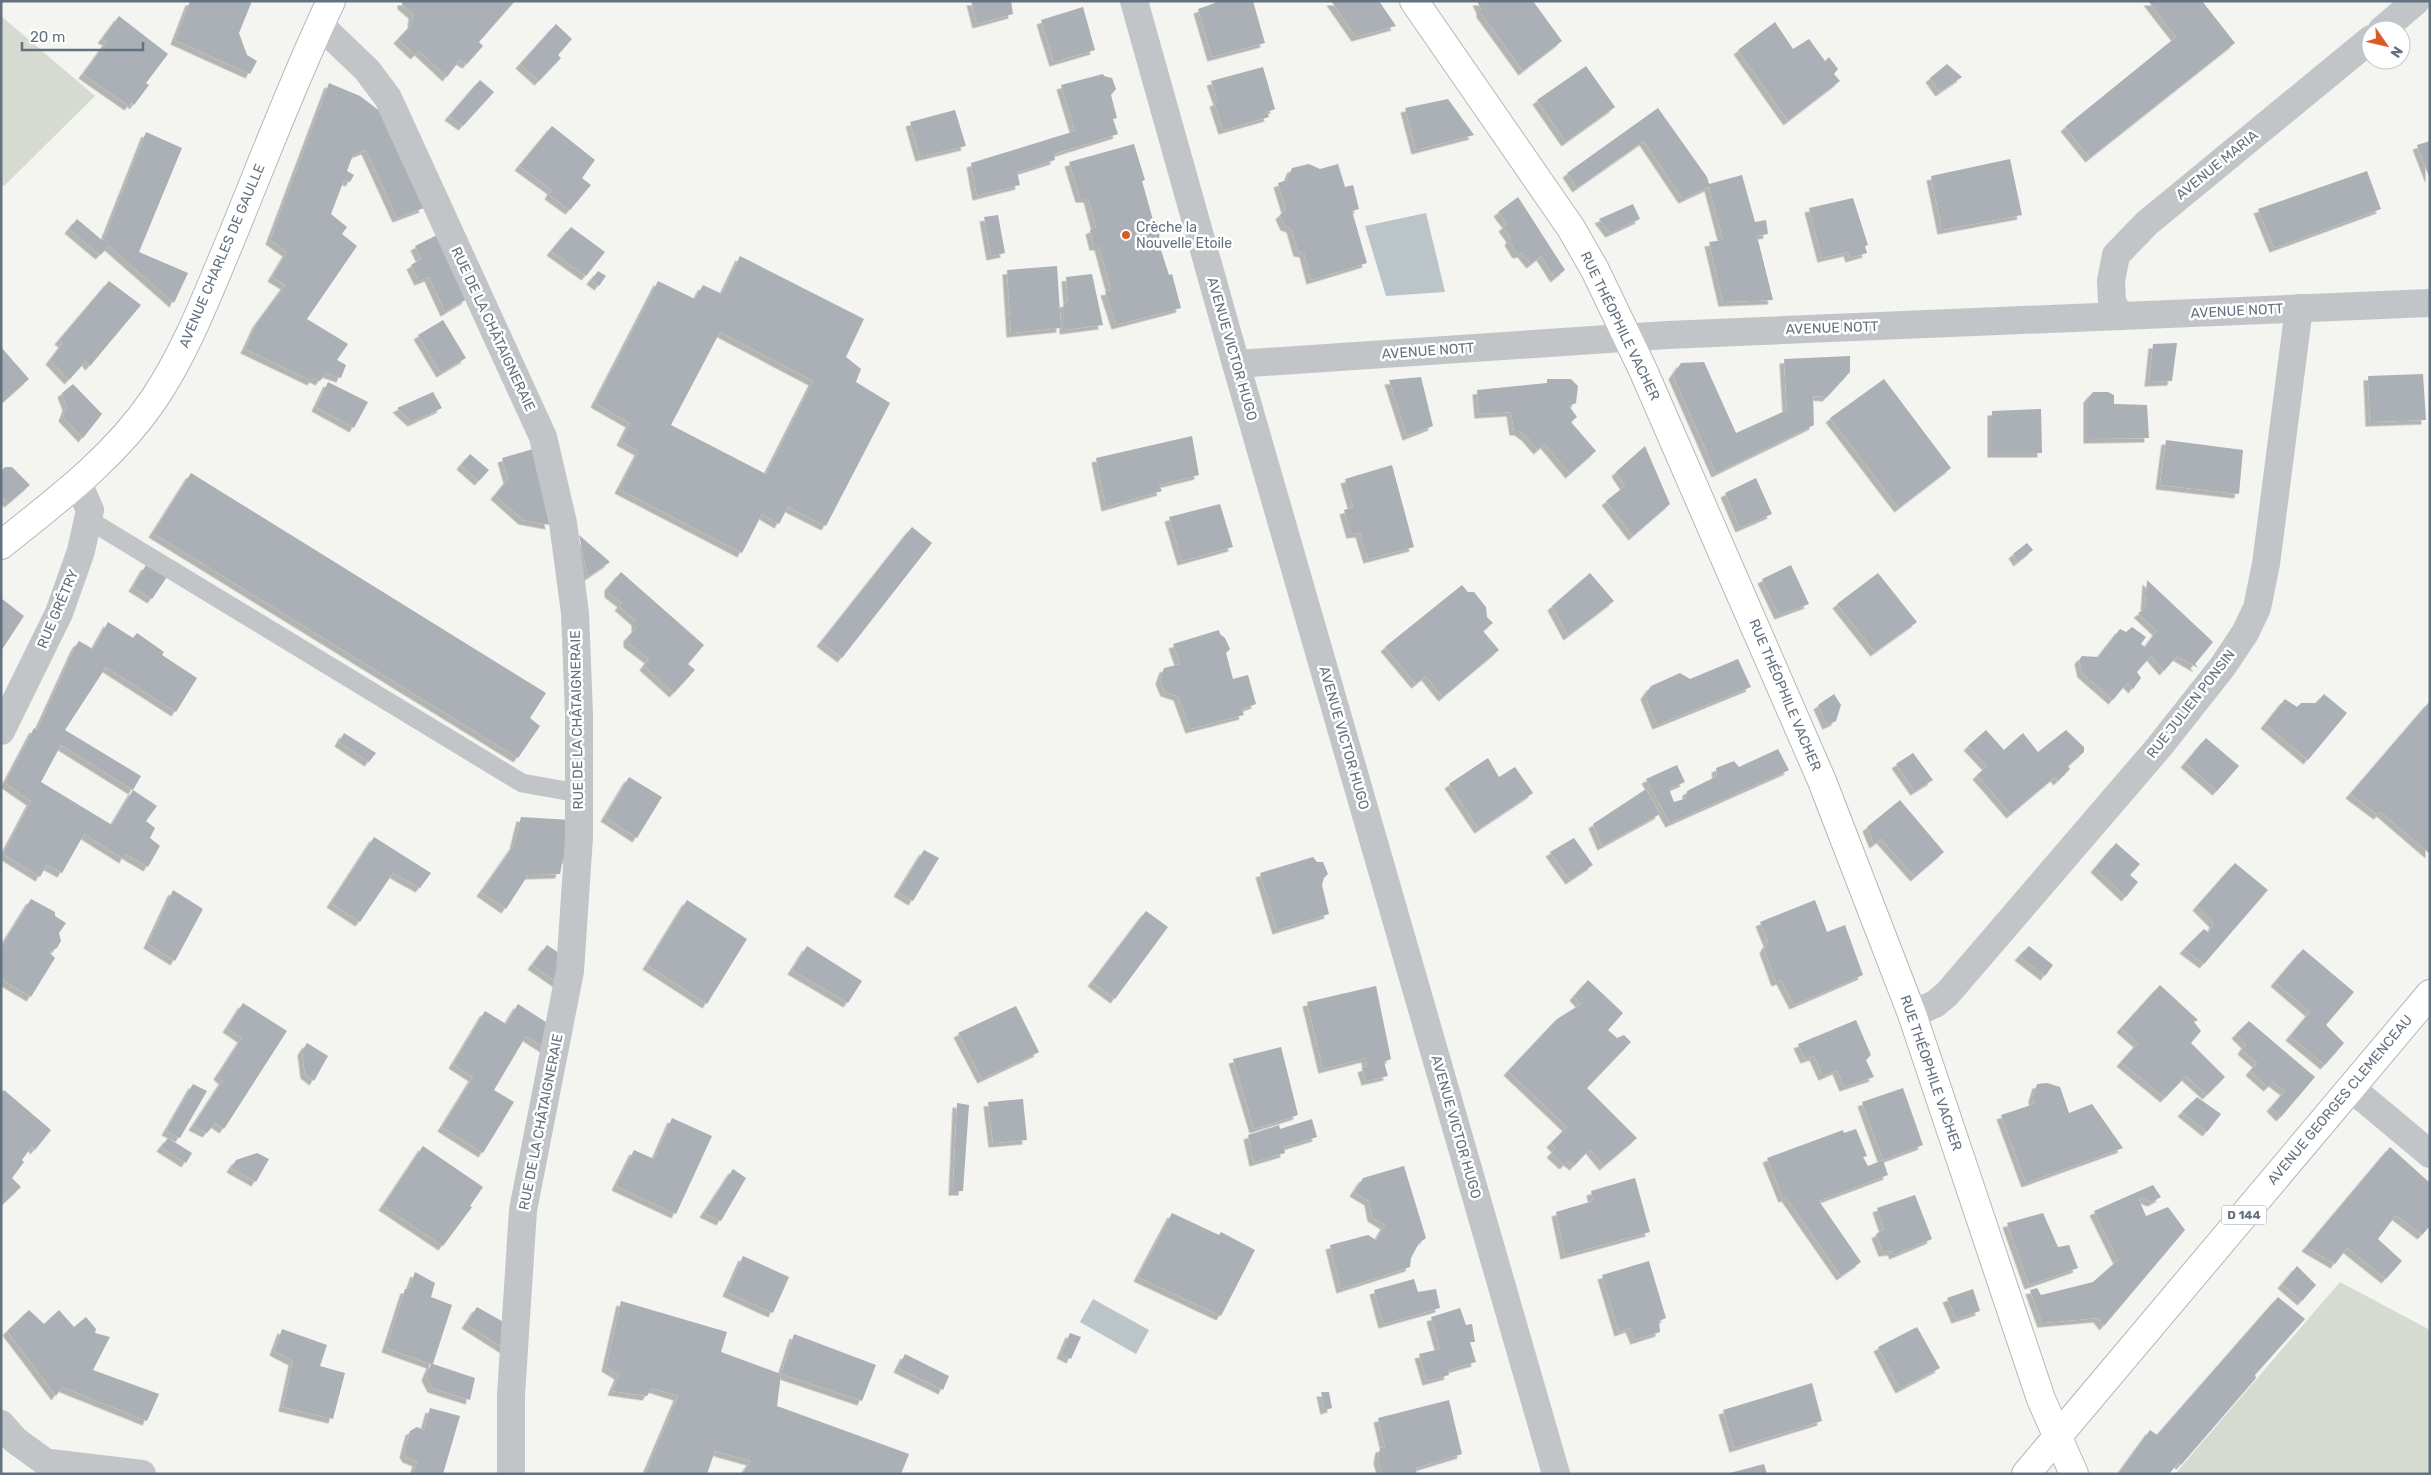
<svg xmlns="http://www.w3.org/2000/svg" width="2431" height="1475" viewBox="0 0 2431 1475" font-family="Rubik,sans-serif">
	<defs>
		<filter id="shadow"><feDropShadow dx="-4.5" dy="4.5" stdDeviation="0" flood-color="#0004"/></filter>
	</defs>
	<rect width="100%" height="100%" fill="#f4f4f0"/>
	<g fill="#d5dbd1">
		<path d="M1 16 95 96 4 186 1 184Z"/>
		<path d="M2340 1282 2430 1330V1474H2175Z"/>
	</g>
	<g fill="#bac4c9">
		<path d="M1426 213 1445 292 1386 296 1365 226Z"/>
		<path d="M1093 1299 1149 1330 1136 1354 1080 1322Z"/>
	</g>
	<g fill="#aab0b6" fill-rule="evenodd" filter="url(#shadow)">
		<path d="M190 1H252L239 33 247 55 257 61 250 74 175 40Z"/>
		<path d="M402 1H515L479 42 483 46 467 64 460 60 447 77 419 51 415 55 398 39 412 24 413 14 402 5Z"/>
		<path d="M971 1H1011L1013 14 977 24Z"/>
		<path d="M1215 1H1253L1265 43 1212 57 1198 9 1215 3Z"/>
		<path d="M1331 1H1379L1396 26 1356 37Z"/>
		<path d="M1477 1H1533L1562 41 1523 71 1481 13V9Z"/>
		<path d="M2148 1H2202L2235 43 2090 158 2065 127 2176 37Z"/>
		<path d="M1083 7 1095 50 1054 62 1041 20Z"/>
		<path d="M119 16 168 54 146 83 149 85 134 105 132 102 129 106 83 74 107 41 102 39Z"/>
		<path d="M1775 22 1793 49 1809 39 1825 61 1829 57 1838 69 1834 74 1840 81 1788 121 1738 50Z"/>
		<path d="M556 24 572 39 558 55 561 58 539 81 520 64Z"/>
		<path d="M1947 64 1962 77 1940 92 1930 78Z"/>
		<path d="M1586 66 1615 107 1566 142 1537 100Z"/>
		<path d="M1263 67 1275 109 1267 112 1269 117 1223 130 1214 102 1218 101 1211 81Z"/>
		<path d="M1103 74 1104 76 1112 78 1116 89 1111 95 1117 118 1113 119 1118 134 1054 154 1055 160 1017 172 1020 185 977 196 971 163 1075 131 1061 85Z"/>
		<path d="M480 80 494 92 463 126 449 116Z"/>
		<path d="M329 83 360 96 381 112 424 208 397 218 366 150 353 155 347 171 354 175 350 182 344 180 331 214 347 227 342 234 357 246 307 319 348 344 337 360 346 365 341 378 326 373 320 381 314 378 312 381 245 349 257 323 285 285 272 277 287 252 270 240Z"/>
		<path d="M1448 99 1474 135 1416 150 1405 108Z"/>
		<path d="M1658 108 1707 177 1709 184 1742 175 1755 222 1766 220 1768 234 1757 236 1773 300 1723 302 1709 242 1723 240 1709 187 1683 199 1644 141 1577 188 1567 173Z"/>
		<path d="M955 110 966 146 920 157 910 122Z"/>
		<path d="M552 126 595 160 582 178 591 185 570 210 549 195 552 190 519 166Z"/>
		<path d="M146 132 182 148 139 252 188 273 174 303 109 246 100 255 69 229 77 219 103 241Z"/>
		<path d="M2430 141V179L2417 145Z"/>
		<path d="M1134 144 1145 180 1142 181 1153 220 1155 227 1159 230 1160 247 1169 275 1172 274 1181 308 1116 325 1105 291 1111 290 1099 246H1094L1090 230 1096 227 1088 198H1080L1069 162Z"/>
		<path d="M2010 159 2022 215 1942 230 1931 176Z"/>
		<path d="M1309 164 1320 169 1338 164 1345 187 1353 185 1359 209 1352 211 1367 263 1311 280 1304 253 1298 252 1291 228 1285 226 1280 215 1286 209 1278 183 1287 180 1292 168Z"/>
		<path d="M2367 171 2381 209 2274 248 2258 209Z"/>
		<path d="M1518 197 1565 270 1555 278 1541 256 1531 264 1522 253 1517 254 1509 241 1511 238 1503 227 1507 224 1498 212Z"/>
		<path d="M1853 198 1868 245 1865 246 1867 253 1850 258 1848 252 1822 258 1809 208Z"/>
		<path d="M1633 204 1640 219 1610 233 1599 219Z"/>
		<path d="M998 215 1005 253 991 256 984 217Z"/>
		<path d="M571 227 605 252 586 276 551 251Z"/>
		<path d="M437 235 467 299 445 312 429 277 419 281 411 265 421 259 415 246Z"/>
		<path d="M740 256 864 319 846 357 861 369 856 382 890 403 826 526 788 507 779 524 762 514 742 553 619 489 639 451 621 441 630 423 595 403 658 281 695 299 703 285 722 294ZM720 332 813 381 766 474 671 425Z"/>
		<path d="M1057 266 1061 328 1011 333 1007 270Z"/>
		<path d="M598 271 606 276 599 286 591 280Z"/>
		<path d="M1092 274 1103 325 1064 330V303L1068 302 1066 277Z"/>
		<path d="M109 281 141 305 90 366 86 361 69 380 50 360 63 343 59 340Z"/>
		<path d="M443 320 466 358 441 373 418 335Z"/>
		<path d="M2177 343 2172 381 2149 382 2153 344Z"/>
		<path d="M1 347 29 379 1 404Z"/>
		<path d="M1850 356V372L1827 397 1813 396 1814 425 1716 473 1673 375 1681 363 1704 362 1736 433 1787 410 1784 359Z"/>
		<path d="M2423 374 2426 420 2370 422 2368 376Z"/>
		<path d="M1421 377 1433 426 1407 436 1389 380Z"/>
		<path d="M1547 379H1571L1578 386 1576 403 1569 406 1577 417 1571 422 1596 451 1570 474 1545 444 1538 450 1527 437 1519 431H1514L1511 412 1479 414 1477 390 1547 383Z"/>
		<path d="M1884 379 1951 468 1899 508 1830 418Z"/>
		<path d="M328 382 368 402 354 428 316 407Z"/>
		<path d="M73 384 102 414 83 438 63 417 67 406 62 393Z"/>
		<path d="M433 392 442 408 412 422 397 408Z"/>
		<path d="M2093 392H2108L2114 395V404L2147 405 2149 438 2088 439V398Z"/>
		<path d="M2041 409 2042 453H1992V411Z"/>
		<path d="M1192 436 1199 475 1159 485 1162 491 1106 507 1096 458Z"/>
		<path d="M2166 440 2243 450 2239 494 2160 485Z"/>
		<path d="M1645 446 1670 504 1633 536 1606 501 1625 486 1616 472Z"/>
		<path d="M533 449 550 525 523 520 495 495 508 479 502 458Z"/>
		<path d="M470 454 489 470 479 481 461 465Z"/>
		<path d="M1392 465 1414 547 1368 559 1360 533 1351 534 1344 510 1353 507 1345 479Z"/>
		<path d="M5 467H12L30 485 9 503 1 496V471Z"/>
		<path d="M191 473 546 693 530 718 540 726 518 758 153 533Z"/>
		<path d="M1756 478 1772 514 1740 528 1725 493Z"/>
		<path d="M1220 504 1233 547 1182 561 1169 517Z"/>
		<path d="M912 527 932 543 842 658 821 642Z"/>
		<path d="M579 535 610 562 588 577Z"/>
		<path d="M2027 543 2033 550 2018 562 2013 554Z"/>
		<path d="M146 565 167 577 152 599 133 587Z"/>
		<path d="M1791 565 1809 604 1779 615 1762 579Z"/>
		<path d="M621 572 704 645 688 664 695 670 674 693 644 666 649 659 628 643V637L636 628V621L619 606 622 603 609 593V586Z"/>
		<path d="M1590 573 1614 601 1568 636 1552 606Z"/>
		<path d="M1878 573 1917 622 1875 652 1837 604Z"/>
		<path d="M2147 580 2213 642 2195 664 2198 668 2177 656 2164 671 2151 656 2137 672 2141 678 2133 689 2127 683 2113 700 2082 673 2079 660 2082 656 2098 657 2120 629 2126 632 2132 627 2146 637 2141 644 2145 647 2157 631 2138 613 2145 609Z"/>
		<path d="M1462 585 1468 592H1474L1486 607 1487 617 1493 623 1483 631 1499 650 1443 697 1426 676 1416 684 1385 647Z"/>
		<path d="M1 598 24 616 1 651Z"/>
		<path d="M108 622 133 638 137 633 164 652 162 655 197 678 176 712 106 667 65 730 141 776 133 790 61 745 41 782 112 825 133 790 157 806 146 821 155 828 150 838 160 846 148 867 126 854 124 859 84 834 62 873 47 865 40 877 3 854 31 801 5 783 34 728 37 730 75 647 79 641 93 649Z"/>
		<path d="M1219 630 1220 634 1225 638 1230 649 1226 653 1233 679 1248 675 1256 704 1242 709 1244 715 1190 729 1178 696 1165 692 1160 680 1164 668 1180 664 1173 644Z"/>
		<path d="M1738 659 1751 687 1657 725 1645 695 1651 686 1680 673 1690 679Z"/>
		<path d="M1834 694 1841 705 1836 721 1827 725 1818 705Z"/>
		<path d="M2324 694 2347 713 2308 760 2265 724 2285 699 2297 707 2301 703H2316Z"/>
		<path d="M2430 701V854L2381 812 2378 815 2350 794Z"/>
		<path d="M1986 730 2004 750 2023 733 2038 752 2066 730 2084 747V752L2068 766 2070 769 2058 781 2055 777 2011 814 1977 775 1987 766 1968 746Z"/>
		<path d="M344 733 376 753 369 762 339 742Z"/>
		<path d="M2206 738 2239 766 2217 791 2185 763Z"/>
		<path d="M1778 749 1789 770 1670 823 1646 779 1677 765 1685 782 1669 789 1674 802 1687 798V791L1717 776 1716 768 1734 761 1739 767Z"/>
		<path d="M1913 753 1933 780 1915 791 1896 764Z"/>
		<path d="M1488 758 1499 777 1515 767 1533 793 1479 829 1449 784Z"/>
		<path d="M629 777 662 797 637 838 605 817Z"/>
		<path d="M1646 789 1660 814 1602 846 1593 824Z"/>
		<path d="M1900 800 1944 852 1915 877 1881 839 1874 844 1867 827Z"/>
		<path d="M521 817 571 820 569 859 563 858 560 874 528 875 506 909 481 892 514 845Z"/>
		<path d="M374 837 431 873 420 888 393 873 360 922 331 903Z"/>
		<path d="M1574 838 1593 865 1570 880 1550 852Z"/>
		<path d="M2116 843 2140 864 2130 875 2138 882 2126 897 2095 868Z"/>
		<path d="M924 850 939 858 913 901 898 892Z"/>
		<path d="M1313 857 1317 862H1323L1328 874 1324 878 1322 885 1329 914 1277 930 1260 873Z"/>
		<path d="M2235 863 2268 890 2204 964 2184 949 2204 929 2209 933 2214 923 2197 906Z"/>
		<path d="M173 890 203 909 175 961 148 944Z"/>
		<path d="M31 899 55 912V916L66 923 59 933 61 941 57 948 49 952 55 958 31 997 1 979V947Z"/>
		<path d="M687 900 747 939 707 1004 647 965Z"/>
		<path d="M1815 900 1827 932 1845 925 1863 975 1794 1005 1781 980 1776 982 1764 949 1768 942 1760 922Z"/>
		<path d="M1146 911 1168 927 1115 999 1092 982Z"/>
		<path d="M547 945 562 955 558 983 532 965Z"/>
		<path d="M807 946 862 981 848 1003 792 970Z"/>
		<path d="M2029 946 2053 965 2045 976 2019 956Z"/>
		<path d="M2303 949 2354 992 2326 1025 2344 1043 2325 1065 2290 1036 2310 1012 2275 982Z"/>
		<path d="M1588 980 1623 1013 1608 1030 1617 1038 1624 1035 1631 1042 1587 1088 1637 1138 1604 1166 1590 1149 1574 1166 1568 1161 1564 1165 1551 1153 1556 1148 1551 1143 1567 1127 1508 1071 1557 1019 1581 1004 1574 996Z"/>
		<path d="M2160 985 2198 1020 2194 1022 2201 1031 2191 1043 2225 1077 2207 1095 2186 1076 2165 1098 2121 1062 2138 1043 2121 1028Z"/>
		<path d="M1376 986 1391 1059 1384 1062 1388 1076 1366 1081 1362 1068 1367 1066 1366 1058 1323 1069 1307 1002Z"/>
		<path d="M243 1003 287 1031 224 1129 215 1123 207 1133 193 1126 223 1080 218 1075 242 1038 227 1028Z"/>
		<path d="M518 1004 552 1026 548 1050 526 1036 494 1090 514 1102 483 1153 442 1127 473 1077 453 1064 485 1011 506 1024Z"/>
		<path d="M1016 1006 1039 1052 982 1079 958 1033Z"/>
		<path d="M1856 1020 1871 1055 1866 1060 1874 1077 1844 1087 1837 1070 1823 1076 1814 1056 1805 1059 1798 1044Z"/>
		<path d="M2249 1021 2315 1077 2281 1117 2271 1107 2285 1091 2273 1082 2268 1087 2250 1071 2257 1063 2242 1050 2246 1044 2236 1034Z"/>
		<path d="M307 1043 328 1056 314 1081 305 1074 302 1051Z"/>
		<path d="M1281 1047 1298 1115 1254 1129 1233 1059Z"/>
		<path d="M2047 1083 2060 1087 2069 1113 2092 1104 2123 1148 2026 1183 2001 1115 2034 1104 2033 1097 2037 1084Z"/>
		<path d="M193 1084 207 1091 180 1138 166 1131Z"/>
		<path d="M1903 1088 1923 1145 1883 1160 1862 1102Z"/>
		<path d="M4 1090 51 1130 35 1150 32 1146 22 1160 24 1162 12 1178 21 1187 1 1206V1093Z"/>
		<path d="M2197 1097 2221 1114 2207 1132 2182 1112Z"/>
		<path d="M1023 1099 1027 1140 993 1143 988 1102Z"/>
		<path d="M957 1103 969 1105 963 1191H953Z"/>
		<path d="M672 1118 712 1136 676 1214 616 1186 634 1150 654 1159Z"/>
		<path d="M1312 1119 1317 1137 1284 1147 1285 1153 1254 1162 1248 1135 1279 1125 1280 1129Z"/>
		<path d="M1856 1129 1867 1156 1863 1157 1868 1166 1883 1160 1888 1175 1819 1201 1861 1262 1841 1276 1786 1197 1783 1198 1767 1158 1843 1130 1844 1133Z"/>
		<path d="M168 1138 192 1153 186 1163 161 1147Z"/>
		<path d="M423 1146 483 1187 470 1206 472 1207 443 1246 383 1206Z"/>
		<path d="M2390 1147 2430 1183V1226L2422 1235 2396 1215 2378 1239 2402 1261 2386 1279 2347 1248 2335 1264 2306 1247Z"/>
		<path d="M257 1153 269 1159 256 1182 231 1168 236 1160Z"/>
		<path d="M1404 1166 1426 1238 1419 1243 1411 1258 1410 1267 1341 1289 1330 1245 1368 1235 1376 1240 1385 1225 1372 1217 1369 1201 1354 1192 1363 1178Z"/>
		<path d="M733 1169 746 1178 721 1221 704 1213Z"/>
		<path d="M1635 1178 1650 1232 1565 1255 1556 1212 1593 1201 1591 1191Z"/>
		<path d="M2153 1185 2161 1197 2152 1202 2142 1198 2139 1200 2146 1216 2168 1207 2185 1230 2104 1326 2098 1318 2042 1323 2030 1290 2037 1288 2041 1295 2093 1282 2118 1260 2094 1211Z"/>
		<path d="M1915 1195 1932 1239 1894 1255 1892 1251 1883 1252 1876 1234 1884 1229 1877 1208Z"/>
		<path d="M1172 1213 1219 1235 1221 1232 1255 1250 1221 1316 1138 1277Z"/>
		<path d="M2043 1213 2058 1247 2069 1245 2078 1268 2029 1285 2007 1223Z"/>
		<path d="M743 1256 789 1277 773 1313 727 1292Z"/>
		<path d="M1649 1261 1666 1318 1659 1321 1660 1332 1635 1340 1630 1328 1619 1332 1602 1275Z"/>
		<path d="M2297 1266 2316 1285 2302 1301 2282 1284Z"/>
		<path d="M415 1272 435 1283 431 1297 452 1305 433 1364 475 1378 470 1400 432 1388 426 1376 431 1364 386 1348 405 1289H409Z"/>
		<path d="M1414 1279 1418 1292 1436 1289 1440 1308 1383 1324 1374 1290Z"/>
		<path d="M1973 1289 1980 1311 1956 1319 1947 1298Z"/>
		<path d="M2278 1297 2305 1319 2255 1375 2256 1378 2181 1465 2178 1463 2169 1474H2118L2150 1430 2157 1435Z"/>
		<path d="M621 1301 727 1332 721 1352 781 1374 794 1334 876 1365 862 1401 781 1374 777 1406 909 1454 901 1474H742L751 1461 715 1451 707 1474H645L678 1396 652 1388 647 1396 612 1391 619 1375 606 1367Z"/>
		<path d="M477 1307 507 1324 505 1349 466 1324Z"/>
		<path d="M1460 1308 1466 1325 1472 1324 1475 1342H1470L1476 1362 1448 1370 1449 1375 1427 1381 1419 1354 1440 1349 1431 1317Z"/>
		<path d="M29 1310 44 1324 59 1310 74 1327 86 1317 96 1329 95 1333 110 1337 93 1370 159 1394 147 1421 62 1387 56 1396 7 1331Z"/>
		<path d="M1917 1327 1940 1368 1900 1389 1878 1347Z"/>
		<path d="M282 1329 327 1345 320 1366 345 1373 333 1419 283 1407 293 1361 274 1351Z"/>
		<path d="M1070 1333 1081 1337 1071 1359 1061 1354Z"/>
		<path d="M905 1354 949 1376 943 1390 898 1368Z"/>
		<path d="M1812 1383 1822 1421 1734 1448 1723 1410Z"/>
		<path d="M1321 1392H1329L1332 1408 1325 1410Z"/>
		<path d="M1449 1400 1462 1454 1416 1468 1417 1474H1382L1378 1459 1380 1448 1385 1447 1378 1418Z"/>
		<path d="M430 1408 460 1416 443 1474H413L417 1462 407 1458 404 1453 410 1431 417 1427 424 1430Z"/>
		<path d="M1764 1464 1767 1474H1730V1473Z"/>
	</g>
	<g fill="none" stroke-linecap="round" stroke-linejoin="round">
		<g stroke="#b4b8bc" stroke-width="30">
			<g id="secondary">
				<path d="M1414 1 1571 228 1595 270 1643 370 1822 781 1912 1014 2041 1399 2074 1474"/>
				<path d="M1 545C56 501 114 458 154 399 186 351 206 298 228 246 262 164 293 81 331 1"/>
			</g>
		</g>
		<g stroke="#b2b6ba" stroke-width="30">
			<path id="primary" d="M2026 1474 2430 994"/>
		</g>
		<path stroke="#c2c5c8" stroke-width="19" d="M89 520 522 783 578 793"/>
		<g stroke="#c2c5c8" stroke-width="28">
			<path d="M1134 1 1236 364 1556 1474"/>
			<path d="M320 25 367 70 388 98 543 437 563 523 575 613 579 714V837L570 971 523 1210 511 1395V1474"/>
			<path d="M2382 30 2416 1"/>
			<path d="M2120 316 2112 302 2111 281 2116 255 2147 223 2371 39"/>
			<path d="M1236 364 1667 335 2430 303"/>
			<path d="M1 731 59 613 81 551 90 510 78 483"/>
			<path d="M1912 1014 1935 1004 1947 994 2159 747 2223 666 2245 633 2257 608 2266 564 2299 308"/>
			<path d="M2351 1088 2430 1154"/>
			<path d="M1 1424 15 1440 62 1474"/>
			<path d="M50 1463 142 1474"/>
		</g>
		<use href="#secondary" stroke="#fff" stroke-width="28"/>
		<use href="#primary" stroke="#fff" stroke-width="28"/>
	</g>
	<circle fill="#dc5a28" stroke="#fff" stroke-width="2" cx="1126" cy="235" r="5"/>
	<g text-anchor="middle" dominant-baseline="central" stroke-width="5" stroke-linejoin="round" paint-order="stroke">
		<rect fill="#fff" stroke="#929ca6" stroke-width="1" x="2221.5" y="1205.5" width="45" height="19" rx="4"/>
		<g font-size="12" font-weight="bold" fill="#647280">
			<text x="2244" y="1215">D 144</text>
		</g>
		<g font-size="14" fill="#647280" stroke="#fff">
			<text transform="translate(2217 165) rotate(-39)">AVENUE MARIA</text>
			<text transform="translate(222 256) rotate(-67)">AVENUE CHARLES DE GAULLE</text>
			<text transform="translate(2237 311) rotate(-3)">AVENUE NOTT</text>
			<text transform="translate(1620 326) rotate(64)">RUE THÉOPHILE VACHER</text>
			<text transform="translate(1832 328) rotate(-2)">AVENUE NOTT</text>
			<text transform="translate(493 329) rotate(65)">RUE DE LA CHÂTAIGNERAIE</text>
			<text transform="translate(1232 349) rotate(74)">AVENUE VICTOR HUGO</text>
			<text transform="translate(1428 351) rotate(-4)">AVENUE NOTT</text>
			<text transform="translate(58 609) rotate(-67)">RUE GRÉTRY</text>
			<text transform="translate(1785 695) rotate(67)">RUE THÉOPHILE VACHER</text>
			<text transform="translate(2191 704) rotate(-52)">RUE JULIEN PONSIN</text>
			<text transform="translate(577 720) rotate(-91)">RUE DE LA CHÂTAIGNERAIE</text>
			<text transform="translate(1344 738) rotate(74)">AVENUE VICTOR HUGO</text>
			<text transform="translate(1931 1073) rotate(71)">RUE THÉOPHILE VACHER</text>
			<text transform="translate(2340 1100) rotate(-50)">AVENUE GEORGES CLEMENCEAU</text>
			<text transform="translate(541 1122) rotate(-79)">RUE DE LA CHÂTAIGNERAIE</text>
			<text transform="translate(1456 1127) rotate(74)">AVENUE VICTOR HUGO</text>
		</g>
		<g font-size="14" fill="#647280" stroke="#fff" text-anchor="start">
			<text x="1136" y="227">Crèche la<tspan x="1136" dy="16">Nouvelle Etoile</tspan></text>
		</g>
	</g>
	<rect width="2431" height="1475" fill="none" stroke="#647280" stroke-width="5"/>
	<g transform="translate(2386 45) rotate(124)"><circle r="24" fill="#ffffff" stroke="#c1c7cc"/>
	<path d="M0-4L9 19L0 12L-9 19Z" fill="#dc5a28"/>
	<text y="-8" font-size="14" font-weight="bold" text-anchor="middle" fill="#647280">N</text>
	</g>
	<path d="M22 42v8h121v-8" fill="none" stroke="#647280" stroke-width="2.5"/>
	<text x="30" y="42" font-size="15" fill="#647280" stroke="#ffffff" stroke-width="4" paint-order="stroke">20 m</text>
</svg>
